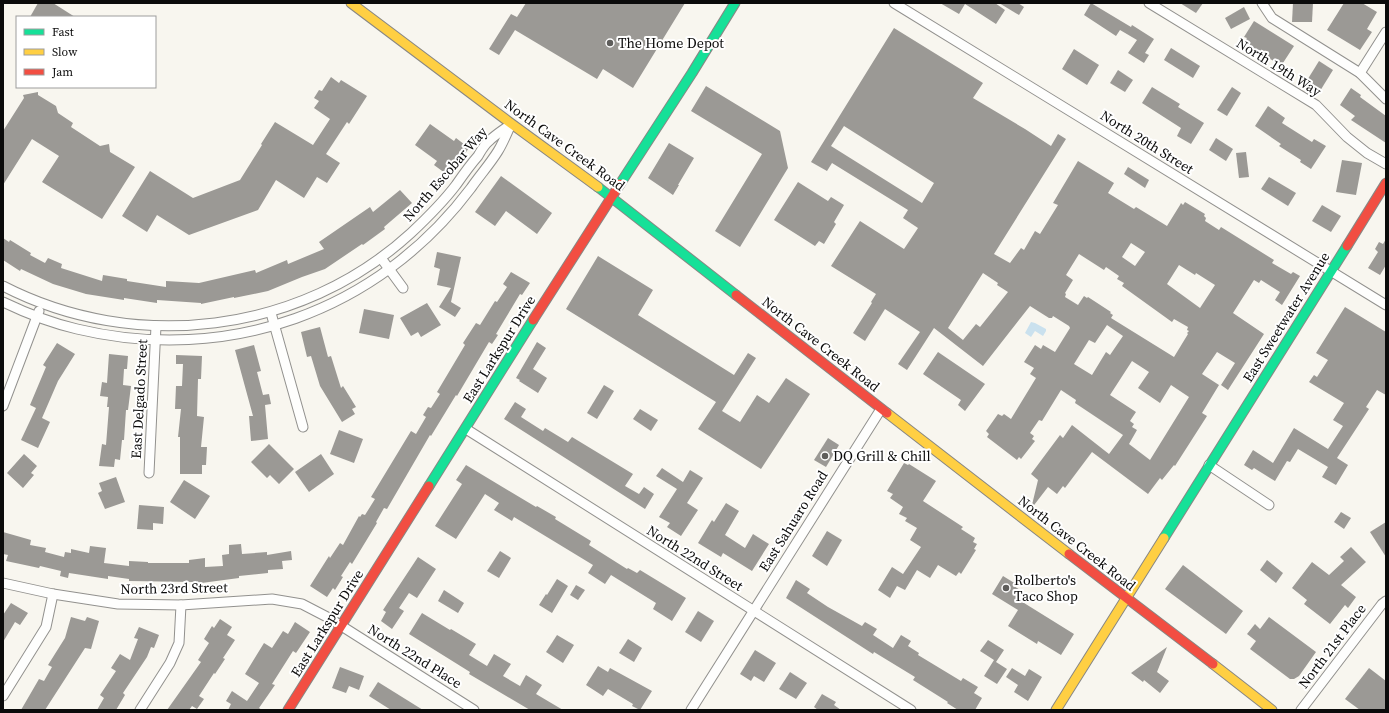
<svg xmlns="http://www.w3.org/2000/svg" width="1389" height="713" viewBox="0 0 1389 713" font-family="'Source Serif 4',serif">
	<rect width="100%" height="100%" fill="#f8f6ef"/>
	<path fill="#cae1ee" d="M1031 322 1035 323 1046 329V331L1043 336 1035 331 1031 337 1025 333Z"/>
	<g fill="#9b9995" fill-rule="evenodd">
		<path d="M38 3H53L75 17H30Z"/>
		<path d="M526 3H685L633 88 603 69 597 79 515 30 499 55 489 49 511 14 517 17Z"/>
		<path d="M940 3H995L1005 10 996 24 965 4 959 14Z"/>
		<path d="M999 3H1018L1024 7 1019 15Z"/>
		<path d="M1091 3 1131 27 1132 25 1154 39 1145 53 1149 55 1144 63 1128 53 1137 40 1120 30 1116 36 1084 15Z"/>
		<path d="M1180 3H1203L1196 13Z"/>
		<path d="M1293 3H1313L1312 22H1292Z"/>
		<path d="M1344 3H1362L1377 12 1367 29 1372 32 1360 50 1327 30Z"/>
		<path d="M1244 7 1250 19 1231 29 1225 18Z"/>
		<path d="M1254 21 1294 46 1281 66 1244 42 1247 38 1244 37Z"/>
		<path d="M894 28 983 83 973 98 1025 129 1051 146 1058 134 1066 139 994 254 1010 263 1021 248 1024 250 1035 231 1040 234 1058 205 1053 203 1078 161 1114 183 1108 193 1134 209 1136 207 1167 226 1180 205 1181 203 1183 205 1185 202 1205 214 1204 216 1206 218 1205 221 1219 230 1221 227 1274 260 1272 263 1291 274 1293 272 1300 276 1282 305 1275 300 1280 292 1261 280 1259 283 1254 280 1233 313 1264 334 1228 390 1221 385 1235 363 1217 352 1202 374 1219 385 1202 413 1207 416 1175 466 1174 465 1162 480 1160 478 1148 494 1092 452 1065 488 1063 486 1057 494 1048 487 1031 509 1038 480 1031 474 1060 435 1063 438 1072 425 1109 454 1123 435 1075 403 1076 400 1061 390 1042 421 1039 420 1030 433 1034 436 1032 439 1035 441 1021 459 1019 457 1017 460 987 437 989 434 986 431 998 414 1002 416 1004 414 1011 419 1036 378 1030 374 1034 368 1024 362 1035 345 1041 349 1043 345 1055 352 1070 328 1069 326 1053 316 1052 318H1049L1030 306 983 366 934 328 907 370 898 364 920 332 885 309 865 341 853 333 872 303 871 302 876 294 831 266 860 221 904 249 918 228 903 218 908 210 832 163 827 171 811 162ZM844 126 934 183 922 203 831 146ZM1131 243 1145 252 1135 266 1122 257ZM1079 254 1104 270 1106 267 1119 276 1117 279 1124 283 1122 286 1172 322 1174 319 1188 327 1187 330 1189 331 1187 333 1188 334 1174 357 1111 318 1113 315 1110 313 1111 312 1088 297 1087 298 1084 296 1078 305 1065 297 1066 294 1065 293 1073 280 1066 275ZM1179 265 1195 275 1196 273 1215 285 1200 308 1167 284ZM983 273 998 283 997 285 1008 292 980 327 976 324 963 340 948 328ZM1107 325 1123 336 1110 355 1106 352 1092 375 1074 364 1089 340 1095 343ZM1132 361 1149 372 1138 388 1160 403 1171 385 1189 397 1150 460 1129 444 1137 430 1132 427 1134 424 1130 421 1136 412 1110 395Z"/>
		<path d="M1171 48 1200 66 1193 78 1164 60Z"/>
		<path d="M1074 49 1099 65 1087 85 1062 69Z"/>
		<path d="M1319 61 1333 70 1320 91 1306 82Z"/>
		<path d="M1118 70 1133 80 1125 92 1110 83Z"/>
		<path d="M331 77 339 83 341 80 367 96 349 124 347 122 326 154 340 163 327 183 317 177 304 198 276 180 258 210 189 235 157 215 147 232 122 216 150 171 193 198 240 180 262 145 261 144 275 122 313 145 330 119 314 108 319 101 314 98 319 90 322 91Z"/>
		<path d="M706 86 780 131 788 168 740 247 715 231 762 154 691 111Z"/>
		<path d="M1152 87 1180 104 1178 107 1204 123 1191 144 1177 136 1181 128 1142 103Z"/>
		<path d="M1232 87 1241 93 1227 116 1217 110Z"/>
		<path d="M1351 88 1361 95 1360 97 1386 116V143L1351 120 1355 116 1340 105Z"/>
		<path d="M38 92V95L56 106 58 113 73 123 71 127 100 146 109 144 110 152 135 167 102 219 42 182 59 156 32 139 3 185V131L24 98 23 95Z"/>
		<path d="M1268 106 1285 118 1282 123 1312 142 1314 139 1326 146 1311 169 1300 162 1301 160 1279 146 1281 144 1255 126Z"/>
		<path d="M430 124 454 141 456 138 469 148 449 176 434 165 437 161 415 145Z"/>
		<path d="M1216 138 1233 149 1226 161 1209 150Z"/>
		<path d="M669 143 694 158 678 185H679L673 195 648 178Z"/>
		<path d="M1246 152 1249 177 1239 178 1236 153Z"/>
		<path d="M1342 160 1362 163 1356 195 1336 192Z"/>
		<path d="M1128 167 1149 180 1145 188 1124 174Z"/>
		<path d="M501 176 552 213 537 234 506 211 495 226 475 212Z"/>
		<path d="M1269 177 1296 193 1288 206 1261 189Z"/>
		<path d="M798 182 828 201 831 197 844 205 834 222 836 224 824 244 819 241 815 246 774 220Z"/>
		<path d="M400 190 412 203 384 227 385 229 363 245 362 244 325 269 302 277 268 291 234 298V297L201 304V303L157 300V303L124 298V300L86 294 53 284 21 269 20 271 3 260V238L9 242 10 240 31 253 30 255 45 263 48 258 62 264 61 268 102 281 103 275 127 279V281L166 287V281L199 283 255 270 256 273 287 260 288 264 324 249 319 242 370 207 373 212Z"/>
		<path d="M1322 205 1341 216 1331 232 1312 221Z"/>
		<path d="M1386 239V265L1380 275 1368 268 1378 252 1375 249 1379 242 1383 244Z"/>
		<path d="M437 252 461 257 451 302 461 308 455 317 439 307 451 288 437 285 440 269 434 267Z"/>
		<path d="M598 256 653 290 638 315 734 375 748 353 756 358 722 411 740 422 757 395 769 403 786 378 810 394 761 469 698 429 716 402 566 309Z"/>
		<path d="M511 272 530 283 522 295 520 294 496 334 498 335 492 344 489 342 457 396 456 395 431 436 430 435 387 509 384 508 376 522 377 523 352 564 350 562 341 576 343 577 335 590 333 588 327 597 310 586 329 556 330 558 340 543 343 545 359 516 360 517 362 514 365 515 375 499 371 497 411 431 416 434 426 417 423 415 428 407 431 408 440 394 437 392 465 345 463 343 476 323 480 325 495 301 497 302 507 287 503 284Z"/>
		<path d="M427 303 441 325 421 337 418 332 411 336 400 318Z"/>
		<path d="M1345 307 1386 332V395L1377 390 1366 407 1369 409 1337 458 1348 465 1336 485 1322 477 1328 467 1298 449 1290 462 1287 461 1275 481 1254 468 1252 470 1244 465 1253 450 1273 463 1294 428 1328 449 1343 426 1333 420 1344 403 1309 382 1314 375 1317 377 1328 360 1316 353Z"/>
		<path d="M364 309 394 315 389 339 359 333Z"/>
		<path d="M320 327 328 357 331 356 341 388 343 386 356 407 352 409 355 414 342 422 320 386 311 356 307 357 301 332Z"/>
		<path d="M537 342 546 348 533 369 547 378 538 393 519 381 520 380 516 378Z"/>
		<path d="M57 343 75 354 58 381 42 418 50 422 38 448 21 440 36 408 30 405 46 367 43 365Z"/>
		<path d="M254 345 261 371 257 372 263 395 269 394 271 404 265 405 268 439 251 441 249 416H253L235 350Z"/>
		<path d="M938 352 985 384 965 411 958 405 961 400 923 374Z"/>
		<path d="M109 354 128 356 127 369H124L123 385 131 386 128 410H126L124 440H122L120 460 115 459 114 467 99 466 102 444 106 445 109 407H107L108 397 100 396 102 382 107 383Z"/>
		<path d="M176 355 202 356 201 379H198L197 416 204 417 201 447H207L206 465H202V474H180V437H178L181 409H175L176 386H182L183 364H176Z"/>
		<path d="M604 385 614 391 597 419 587 413Z"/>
		<path d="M515 402 526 409 521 417 543 431 545 428 568 442 572 437 633 474 625 486 639 494 644 487 654 494 645 509 504 419Z"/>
		<path d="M640 409 658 420 651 431 633 419Z"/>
		<path d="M339 430 363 439 354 463 330 454Z"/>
		<path d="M828 438 839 445 826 467 814 460Z"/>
		<path d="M269 444 294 469 279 484 270 475 267 478 251 462Z"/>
		<path d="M24 454 37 466 31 473 34 475 23 488 7 473Z"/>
		<path d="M321 454 334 474 309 492 295 472Z"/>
		<path d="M904 463 908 465 909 464 936 481 923 501 963 527 961 529 975 538 973 542 977 544 974 549 976 550 961 574 959 572 956 576 938 565 930 578 917 570 905 590 897 586 890 598 878 590 892 567 903 574 921 547 910 540 917 528 905 521 907 518 899 514 903 507 890 498 893 494 887 491Z"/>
		<path d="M466 465 536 507 537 506 556 517 555 519 591 541 589 545 627 569 628 568 637 573 640 570 686 598 672 621 653 609 656 603 611 575 605 584 588 573 593 565 514 517 512 521 494 510 499 503 485 494 456 539 435 526 462 484 456 480Z"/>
		<path d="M662 468 683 482 690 470 703 478 687 503 698 510 681 536 667 527 670 523 659 517 677 489 656 476Z"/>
		<path d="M116 477 125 502 105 509 98 493 102 491 99 483Z"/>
		<path d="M184 480 210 496 195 519 170 502Z"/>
		<path d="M726 503 739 511 725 535 745 548 753 534 769 544 752 571 723 553 721 557 698 543 712 520 714 522Z"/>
		<path d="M139 505 164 507 163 524 153 523V530L137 529Z"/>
		<path d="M1341 512 1351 518 1344 529 1334 522Z"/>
		<path d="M1386 522V557L1370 532Z"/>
		<path d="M827 531 842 540 827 566 812 556Z"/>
		<path d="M3 532 31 540 30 545 46 548 45 552 64 557 65 552 71 553V549L89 553 90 546 106 548 104 563 129 566V561L148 562V563H189V560L205 558V567L223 566 222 555 229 554V545L241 544 242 554 267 552V555L291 551 292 560 282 561 283 569 268 570V573L239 576V578L194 584 193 582 129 581V579L108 576V579L69 573 68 578 60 576 61 571 40 566 39 568 6 561 8 555 3 554Z"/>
		<path d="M1351 547 1366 562 1341 585 1356 597 1348 608 1345 605 1330 624 1304 604 1307 600 1292 588 1312 562 1329 575 1344 561 1340 557Z"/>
		<path d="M500 551 511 558 499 578 487 571Z"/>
		<path d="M418 557 436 569 417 598 409 593 399 608 404 611 392 629 381 621 386 612 383 610Z"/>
		<path d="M1267 560 1283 573 1276 583 1260 570Z"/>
		<path d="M1183 565 1243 611 1226 634 1165 589Z"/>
		<path d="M1003 576 1016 584 1014 586 1020 590 1016 598 1074 634 1061 655 1038 641 1037 644 1008 626 1018 610 992 594Z"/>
		<path d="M557 579 568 586 552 613 539 605 546 594 547 595Z"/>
		<path d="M796 580 810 589 807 593 828 607 862 626 865 622 877 629 873 635 893 648 901 635 911 641 908 646 919 653 918 655 961 681 963 678 978 687 974 693 982 698 975 710H958L947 703 948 702 913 680 915 677 874 652 873 654 786 598Z"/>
		<path d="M576 585 585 590 578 600 570 595Z"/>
		<path d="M444 590 464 603 458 613 438 601Z"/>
		<path d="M11 603 28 613 20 625 15 622 3 642V615Z"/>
		<path d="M698 611 714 621 701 642 685 632Z"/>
		<path d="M422 613 450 630 451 629 476 644 469 655 487 666 494 654 511 664 503 676 520 686 526 675 542 685 536 694 563 710H530L469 674 470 672 409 634Z"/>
		<path d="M71 617 85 621 87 617 99 621 91 649 85 648 45 710H21L39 679 44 681 52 667 48 665 65 638Z"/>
		<path d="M1269 617 1316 652 1299 676 1294 679H1290L1250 649 1256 641 1247 634 1255 624 1260 629Z"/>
		<path d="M220 619 232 627 227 635 235 640 223 658 225 659 215 674 214 673 199 696 204 699 197 709 192 706 189 710H167L201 662 198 660 209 643 204 639 212 626 214 628Z"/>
		<path d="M295 622 310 632 296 653 293 651 272 684 275 685 259 708 262 710H228L231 704 226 701 232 691 247 701 259 683 245 674 264 643 272 648 283 631 288 634Z"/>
		<path d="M139 627 159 635 154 648 151 647 147 657 123 693 125 695 116 710H97L104 698 100 695 116 671 111 668 120 654 130 660 138 639 134 638Z"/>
		<path d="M557 635 574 645 563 663 546 652Z"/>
		<path d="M628 639 642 648 634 662 619 653Z"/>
		<path d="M988 640 1004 650 996 662 1007 669 997 684 984 676 994 660 980 651Z"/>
		<path d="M1167 647 1157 672 1169 681 1160 693 1144 680 1143 682 1131 673Z"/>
		<path d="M755 650 776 663 764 682 754 676 751 681 740 674Z"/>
		<path d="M598 666 608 672 610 668 652 691 640 710 632 706 633 704 608 689 603 696 586 685Z"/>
		<path d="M340 667 364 676 359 690 349 686 346 693 332 688Z"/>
		<path d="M1012 668 1025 676 1029 669 1042 677 1028 701 1014 692 1018 685 1006 677Z"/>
		<path d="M1369 668 1386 681V710H1360L1345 699Z"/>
		<path d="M790 672 807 683 796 699 779 689Z"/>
		<path d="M378 682 423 710H391L369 696Z"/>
		<path d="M822 694 836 702 834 705 841 710H818L814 707Z"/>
	</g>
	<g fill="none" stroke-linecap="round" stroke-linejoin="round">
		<g stroke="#92918e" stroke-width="11">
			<g id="street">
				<path d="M894 3 1386 305"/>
				<path d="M1149 3 1316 105 1347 137 1367 153 1386 164"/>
				<path d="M1262 3 1272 18 1360 73 1386 99"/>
				<path d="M1360 73 1386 32"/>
				<path d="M381 258 403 288"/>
				<path d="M3 286C135 354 301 334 411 233 427 218 443 202 456 185 463 175 470 165 478 156 481 151 484 145 489 141 495 135 503 130 510 125"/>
				<path d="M3 302C26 313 51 323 77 329 227 365 378 312 471 188 480 175 490 164 498 151 503 143 507 133 511 124"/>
				<path d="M271 313 303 427"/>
				<path d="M3 406 39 311"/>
				<path d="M466 429 911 710"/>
				<path d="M1209 465 1269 505"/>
				<path d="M149 473 156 326"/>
				<path d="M3 583 53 594 118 604 181 605 272 599 302 604 329 618 474 710"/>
				<path d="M3 696 46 627 53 594"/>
				<path d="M140 710 170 663 179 643 181 605"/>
				<path d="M691 710 881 409"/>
				<path d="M1301 710 1382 604 1386 601"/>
			</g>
		</g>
		<g stroke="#888784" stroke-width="11">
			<g id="fast">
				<path d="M620 184 692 73 735 3"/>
				<path d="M598 187 736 295"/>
				<path d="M429 486 533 320"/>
				<path d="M1164 538 1347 246"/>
			</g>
		</g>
		<g stroke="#888784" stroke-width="11">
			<g id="slow">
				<path d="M351 3 509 122 598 187"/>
				<path d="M887 413 1069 554"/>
				<path d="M1213 664 1272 710"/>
				<path d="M1056 710 1164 538"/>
			</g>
		</g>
		<g stroke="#888784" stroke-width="11">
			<g id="jam">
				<path d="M1347 246 1386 183"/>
				<path d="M736 295 887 413"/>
				<path d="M533 320 620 184"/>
				<path d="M1069 554 1213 664"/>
				<path d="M288 710 429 486"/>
			</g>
		</g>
		<use href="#street" stroke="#fefefd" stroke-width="9"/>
		<use href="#fast" stroke="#16e098" stroke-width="9"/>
		<use href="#slow" stroke="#ffcf43" stroke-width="9"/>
		<use href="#jam" stroke="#f24e42" stroke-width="9"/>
	</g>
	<g fill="#5e5d5b" stroke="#fff" stroke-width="1.5">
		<circle cx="610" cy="43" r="4"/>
		<circle cx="825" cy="456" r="4"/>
		<circle cx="1006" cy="588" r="4"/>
	</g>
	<g text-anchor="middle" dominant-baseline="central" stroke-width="4" stroke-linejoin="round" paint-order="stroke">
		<g font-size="14" fill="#0b0b0b" stroke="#fff" text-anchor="start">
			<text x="618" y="43">The Home Depot</text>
			<text x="833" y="456">DQ Grill &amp; Chill</text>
			<text x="1014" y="580">Rolberto's<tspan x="1014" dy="16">Taco Shop</tspan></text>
		</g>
		<g font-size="14" fill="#0b0b0b" stroke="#fff">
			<text transform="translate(1279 67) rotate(32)">North 19th Way</text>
			<text transform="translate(1147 142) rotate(32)">North 20th Street</text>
			<text transform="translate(565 145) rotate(36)">North Cave Creek Road</text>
			<text transform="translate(445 174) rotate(-49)">North Escobar Way</text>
			<text transform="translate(1286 317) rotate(-58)">East Sweetwater Avenue</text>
			<text transform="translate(821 344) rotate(38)">North Cave Creek Road</text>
			<text transform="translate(499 349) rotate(-58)">East Larkspur Drive</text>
			<text transform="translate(139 399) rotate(-87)">East Delgado Street</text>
			<text transform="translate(793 521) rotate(-58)">East Sahuaro Road</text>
			<text transform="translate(1077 543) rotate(38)">North Cave Creek Road</text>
			<text transform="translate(695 558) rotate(32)">North 22nd Street</text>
			<text transform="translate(174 588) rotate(-1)">North 23rd Street</text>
			<text transform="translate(327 623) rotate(-58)">East Larkspur Drive</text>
			<text transform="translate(1332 646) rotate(-53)">North 21st Place</text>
			<text transform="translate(415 656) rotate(32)">North 22nd Place</text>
		</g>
	</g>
	<rect width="1389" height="713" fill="none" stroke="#0b0b0b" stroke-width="8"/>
	<rect x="16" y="16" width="140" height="72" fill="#ffffff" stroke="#9d9d9d"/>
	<rect x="24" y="29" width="20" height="6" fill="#16e098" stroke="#9d9d9d"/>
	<text x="52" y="36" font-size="12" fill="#0b0b0b">Fast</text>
	<rect x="24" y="49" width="20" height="6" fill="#ffcf43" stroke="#9d9d9d"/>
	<text x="52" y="56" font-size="12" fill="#0b0b0b">Slow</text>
	<rect x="24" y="69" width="20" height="6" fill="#f24e42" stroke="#9d9d9d"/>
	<text x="52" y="76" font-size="12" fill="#0b0b0b">Jam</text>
</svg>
